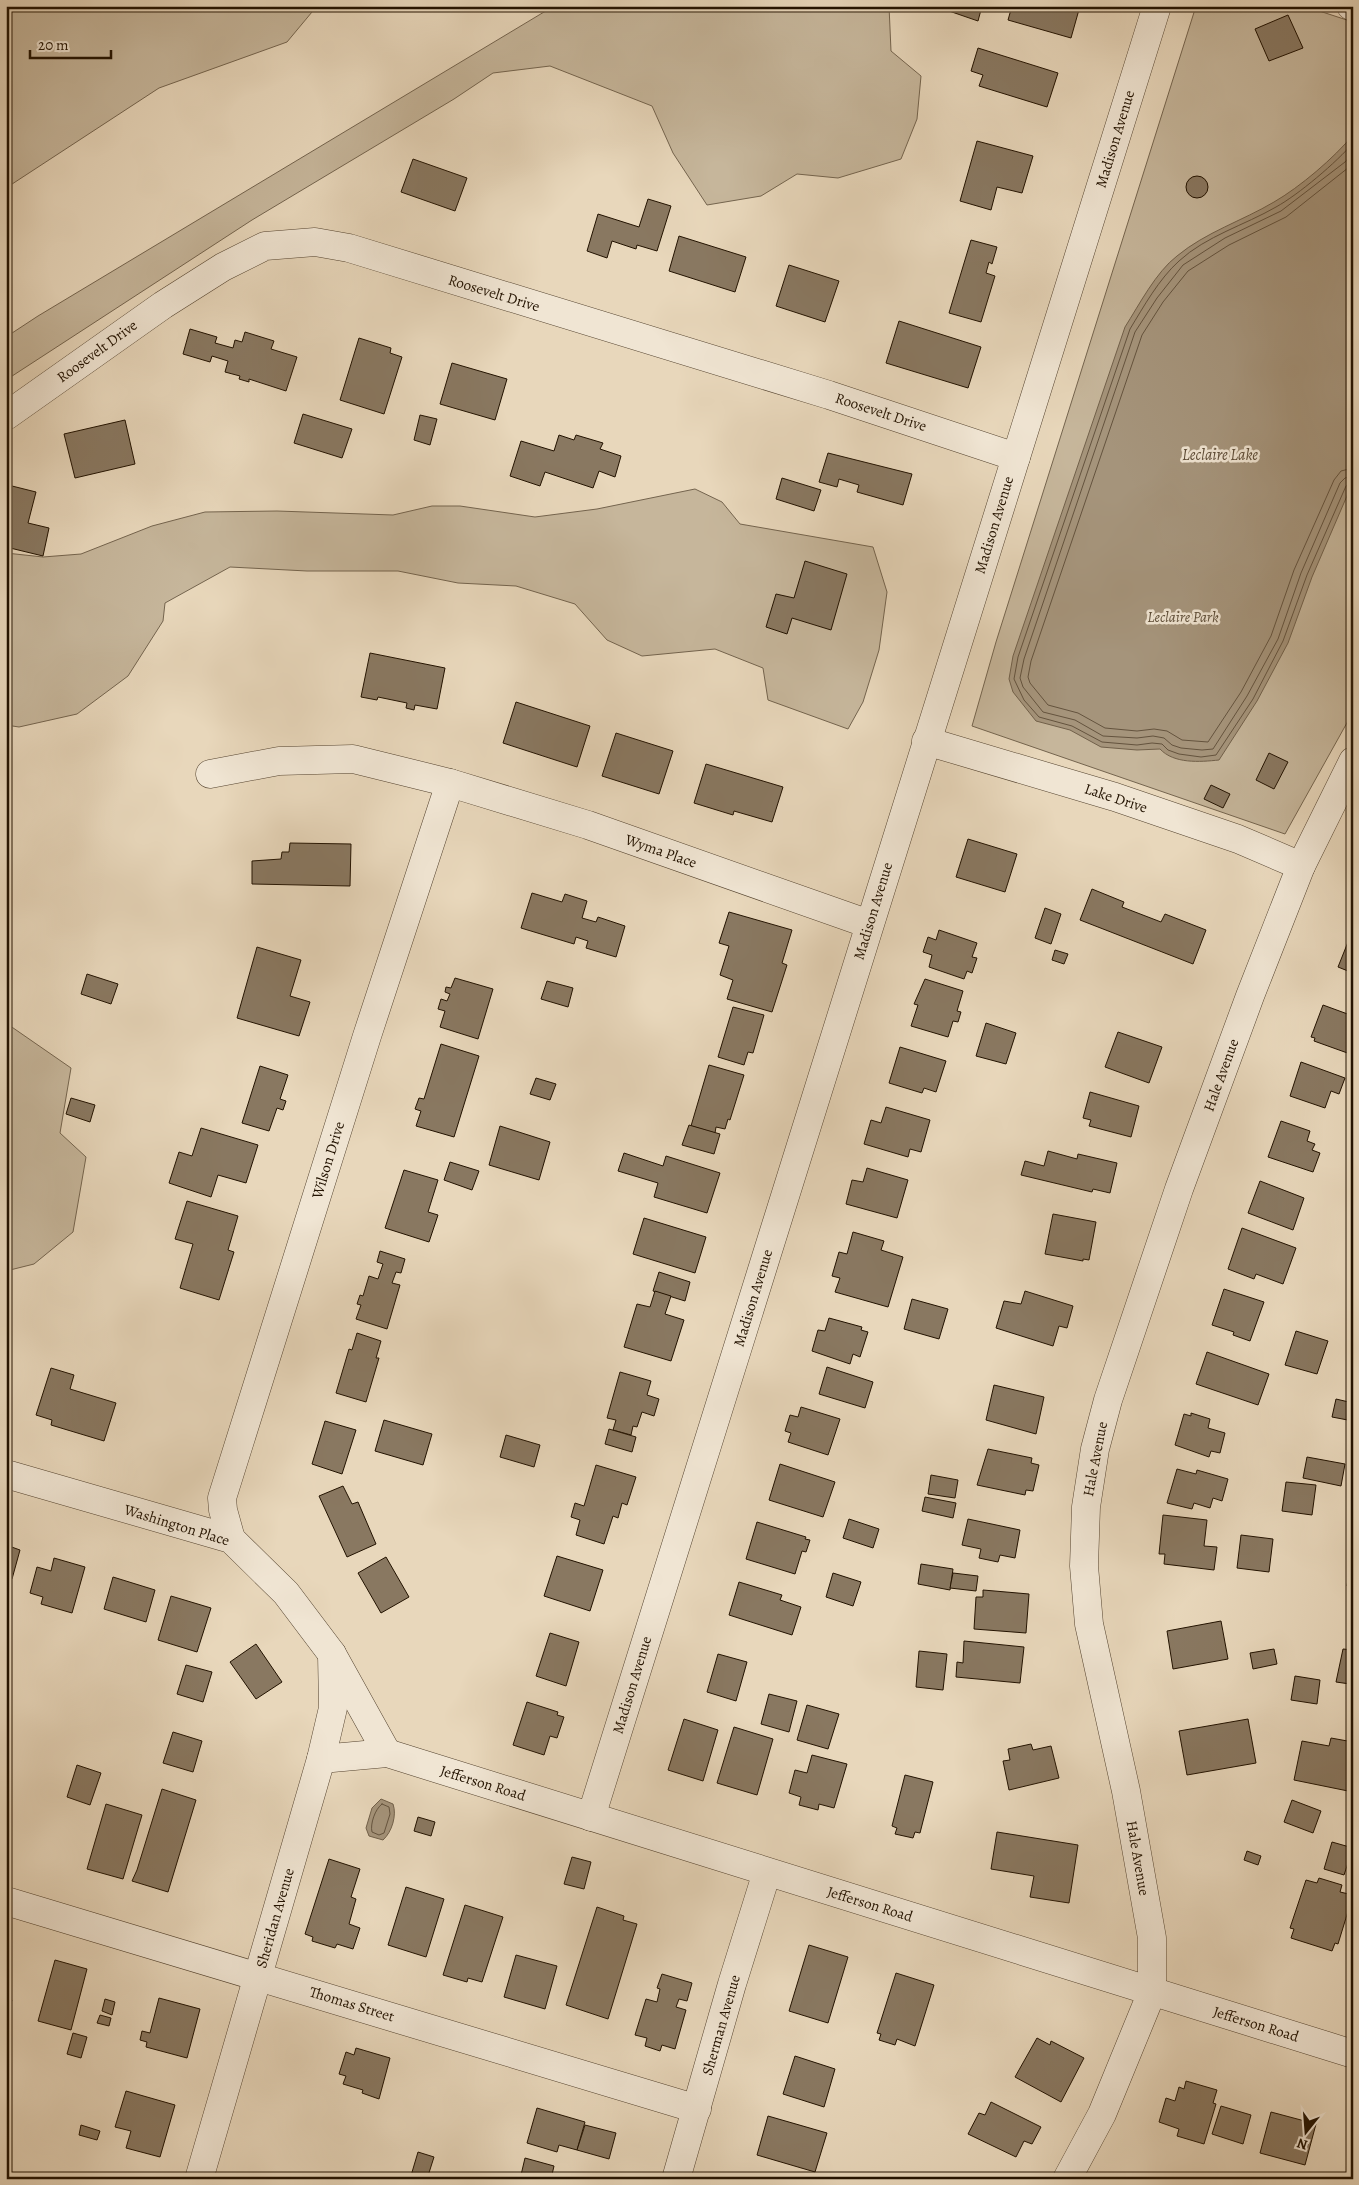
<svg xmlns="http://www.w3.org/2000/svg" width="1359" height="2185" viewBox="0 0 1359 2185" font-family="Alegreya,serif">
	<rect width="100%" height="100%" fill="#e8d7bb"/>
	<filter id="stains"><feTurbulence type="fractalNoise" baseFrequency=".004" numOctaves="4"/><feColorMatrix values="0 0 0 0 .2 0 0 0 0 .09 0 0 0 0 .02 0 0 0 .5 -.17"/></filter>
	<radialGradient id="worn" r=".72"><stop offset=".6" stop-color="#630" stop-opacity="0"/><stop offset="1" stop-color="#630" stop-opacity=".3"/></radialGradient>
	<g fill="#c6b69b" stroke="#74644e">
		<path d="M6 6H317L287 42 159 88 6 188Z"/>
		<path d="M554 6H889L891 51 921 76 917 119 901 159 838 178 797 174 761 196 707 205 673 153 652 106 550 66 493 73 454 99 252 220 6 380V337L38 316Z"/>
		<path d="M1196 6H1304L1353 22V712L1285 834 972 726 996 642Z"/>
		<path d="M695 489 722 502 740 524 873 547 887 592 879 650 863 702 848 729 768 700 763 668 715 649 642 656 607 640 575 604 516 586 458 583 398 571H307L230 567 165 603 163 621 128 676 77 714 19 727 6 725V553L43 557 81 554 152 526 205 512 277 511 393 515 432 506H460L535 517 597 509Z"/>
		<path d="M6 1023 71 1068 60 1133 86 1157 73 1232 34 1264 6 1271Z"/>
	</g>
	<g fill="#a5947b" stroke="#71604a">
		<path d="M1353 135V482L1312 577 1288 643 1257 701 1219 760C1200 762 1174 764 1160 749L1137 750 1101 747 1070 730 1036 721 1013 692 1009 679 1013 656 1125 327C1139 305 1156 272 1177 256 1206 232 1242 221 1274 202 1300 187 1334 158 1353 135Z"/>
		<path d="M381 1799 393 1804C397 1815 392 1832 383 1840L369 1836 366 1828 372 1808Z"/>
	</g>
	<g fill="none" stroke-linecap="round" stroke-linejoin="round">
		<g stroke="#64533e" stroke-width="1">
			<path d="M1353 143C1337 162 1298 195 1276 207 1245 225 1206 236 1179 261 1159 279 1144 306 1130 329L1018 657 1014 679 1024 700 1039 717 1072 726 1102 742 1137 745 1152 743 1162 744 1168 750 1179 754 1201 757 1216 755 1253 699 1283 641 1307 575 1346 486 1353 482"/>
			<path d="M1353 153 1345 162 1281 211 1225 238 1183 265 1157 298 1135 332 1024 659 1020 678 1023 687 1043 712 1075 720 1103 736 1137 738 1153 736 1164 738 1172 745 1181 748 1202 750 1213 749 1247 696 1278 639 1301 573 1340 483 1345 478 1353 476"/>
			<path d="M1353 164 1286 217 1229 245 1188 271 1163 302 1142 335 1031 661 1028 677 1030 683 1048 705 1078 713 1105 728 1137 731 1154 729 1167 731 1182 740 1208 742 1241 692 1271 636 1294 570 1334 480 1341 471 1353 468"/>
			<path d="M382 1804 389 1807 390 1814 384 1833 379 1835 372 1832C370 1824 375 1809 382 1804Z"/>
		</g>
	</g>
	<g fill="#897861" stroke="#221200">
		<path d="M950 6H982L978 21 949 11Z"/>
		<path d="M1012 6H1080L1071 38 1008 20Z"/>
		<path d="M1288 15 1303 48 1269 61 1255 29Z"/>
		<path d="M978 48 1058 73 1047 107 979 86 983 75 971 71Z"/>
		<path d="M977 141 1033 156 1022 193 997 187 991 210 960 201Z"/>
		<path d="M413 159 467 178 455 211 401 192Z"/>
		<circle cx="1197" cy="187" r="11"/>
		<path d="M648 199 671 206 657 251 637 245 636 249 612 241 607 258 587 251 598 214 639 227Z"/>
		<path d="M679 236 746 257 735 292 669 271Z"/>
		<path d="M971 240 997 247 992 264 989 262 986 273 995 276 981 322 949 313Z"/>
		<path d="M789 265 839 281 825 322 776 306Z"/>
		<path d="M899 321 981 347 968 388 886 363Z"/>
		<path d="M190 329 217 337 215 343 233 348 235 340 242 342 245 332 274 341 271 349 297 357 286 391 249 379V382L239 379 240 376 225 372 228 361 212 356 210 362 183 354Z"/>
		<path d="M359 338 391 348 390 353 402 357 384 414 340 400Z"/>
		<path d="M452 363 507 379 495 420 440 404Z"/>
		<path d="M303 414 352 429 342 458 294 443Z"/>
		<path d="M420 415 437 419 430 445 414 440Z"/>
		<path d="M125 420 135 464 75 478 64 434Z"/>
		<path d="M559 435 574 440 576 435 603 443 600 449 621 456 615 477 599 471 593 488 545 472 540 486 510 476 521 441 554 451Z"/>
		<path d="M828 453 912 474 903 505 857 492 859 485 839 479 837 487 819 482Z"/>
		<path d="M782 478 821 490 814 511 776 499Z"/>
		<path d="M8 485 36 492 28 523 49 528 43 556 6 547Z"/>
		<path d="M805 561 847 574 831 630 792 618 787 634 766 627 776 594 794 598Z"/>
		<path d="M370 653 445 668 437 709 415 705 414 710 406 708 407 703 378 697 377 700 361 697Z"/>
		<path d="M516 702 590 726 577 767 503 743Z"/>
		<path d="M616 733 673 751 659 794 602 776Z"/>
		<path d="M1269 753 1288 762 1274 789 1256 780Z"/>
		<path d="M706 764 783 787 772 822 734 811 733 815 694 803Z"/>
		<path d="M1211 785 1230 794 1223 808 1204 799Z"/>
		<path d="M968 839 1017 854 1005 892 956 877Z"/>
		<path d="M290 843 351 844 350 886 252 884V861L281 859 282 852H289Z"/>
		<path d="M1092 889 1124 902 1122 907 1161 922 1165 914 1206 930 1193 964 1080 920Z"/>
		<path d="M532 893 562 902 565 894 587 901 582 918 596 922 598 917 625 926 616 957 586 948 588 941 576 937 574 944 521 928Z"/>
		<path d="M1045 908 1061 914 1051 944 1035 938Z"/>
		<path d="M729 912 792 930 782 963 787 965 772 1012 727 999 733 980 720 975 729 946 719 943Z"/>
		<path d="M939 930 977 943 972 957 977 958 972 973 967 971 964 979 929 967 932 955 923 952 928 937 936 940Z"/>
		<path d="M1352 932 1353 933V973L1338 967Z"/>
		<path d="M257 947 301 960 290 996 310 1002 299 1036 237 1018Z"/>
		<path d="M1055 950 1068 954 1064 964 1052 960Z"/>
		<path d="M87 974 118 984 111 1004 81 994Z"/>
		<path d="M455 978 493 989 478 1039 440 1027 445 1011 438 1009 441 999 447 1001 450 994 445 992 446 987 451 988Z"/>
		<path d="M925 979 963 991 957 1011 961 1012 958 1022 953 1021 948 1037 911 1026 918 1005 914 1004Z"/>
		<path d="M547 981 573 988 568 1007 541 999Z"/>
		<path d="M1323 1005 1353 1016V1055L1314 1041 1315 1038 1311 1037Z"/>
		<path d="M733 1007 764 1015 753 1053 748 1052 744 1065 718 1057Z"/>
		<path d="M986 1023 1016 1033 1006 1064 976 1056Z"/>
		<path d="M1118 1032 1162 1047 1149 1083 1105 1067Z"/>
		<path d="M441 1044 479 1056 454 1137 416 1126 421 1111 415 1109 419 1098 424 1099Z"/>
		<path d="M900 1047 946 1061 936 1092 924 1088 922 1093 889 1083Z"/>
		<path d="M1301 1062 1345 1078 1339 1094 1331 1091 1325 1108 1290 1096Z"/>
		<path d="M709 1065 744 1075 730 1120 728 1119 725 1129 716 1127 715 1133 691 1126Z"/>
		<path d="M260 1066 288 1075 280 1099 286 1101 283 1110 277 1108 269 1131 242 1123Z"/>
		<path d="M536 1078 556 1084 550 1100 530 1094Z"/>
		<path d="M1090 1092 1139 1106 1131 1137 1089 1126 1091 1120 1083 1118Z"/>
		<path d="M71 1098 95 1105 90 1122 66 1114Z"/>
		<path d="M886 1107 930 1120 921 1152 910 1149 908 1157 864 1144 871 1120 881 1123Z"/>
		<path d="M1281 1121 1310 1131 1307 1141 1315 1144 1312 1150 1320 1153 1313 1172 1268 1157Z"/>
		<path d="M689 1125 720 1134 714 1154 682 1145Z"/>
		<path d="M500 1126 550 1142 539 1180 489 1165Z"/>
		<path d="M201 1128 258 1145 246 1183 218 1175 211 1197 169 1183 179 1152 192 1156Z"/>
		<path d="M1048 1151 1077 1159 1078 1154 1117 1163 1110 1193 1093 1189 1092 1192 1021 1175 1025 1161 1044 1166Z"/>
		<path d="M624 1153 663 1166 666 1156 720 1173 707 1213 654 1197 658 1183 618 1171Z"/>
		<path d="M450 1162 479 1171 472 1190 444 1180Z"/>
		<path d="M867 1168 908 1180 897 1218 846 1204 852 1180 863 1182Z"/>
		<path d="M404 1170 438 1180 428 1212 438 1215 429 1242 385 1228Z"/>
		<path d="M1260 1181 1304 1198 1293 1230 1248 1213Z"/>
		<path d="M187 1201 238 1216 228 1250 234 1252 219 1300 180 1288 193 1244 175 1239Z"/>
		<path d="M1053 1214 1096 1222 1089 1260 1083 1259V1261L1045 1254Z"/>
		<path d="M644 1218 706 1237 695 1273 633 1254Z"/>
		<path d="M1242 1228 1296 1248 1283 1284 1256 1274 1254 1279 1228 1269Z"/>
		<path d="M853 1232 884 1241 881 1250 903 1257 888 1307 835 1292 840 1278 832 1276 839 1252 847 1254Z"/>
		<path d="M380 1251 405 1259 401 1273 396 1272 392 1283 400 1285 387 1329 356 1319 361 1305 357 1304 360 1295 363 1296 369 1276 378 1279 383 1264 377 1262Z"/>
		<path d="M659 1272 690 1282 685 1301 653 1291Z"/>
		<path d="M1224 1289 1264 1302 1250 1341 1233 1335 1234 1332 1212 1325Z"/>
		<path d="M655 1291 671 1296 665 1314 684 1320 671 1361 624 1347 637 1304 650 1307Z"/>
		<path d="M1025 1291 1073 1306 1067 1328 1059 1326 1053 1346 996 1328 1004 1301 1021 1304Z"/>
		<path d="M912 1299 948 1309 939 1339 904 1329Z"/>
		<path d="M829 1318 862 1327 861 1330 868 1332 860 1357 853 1354 850 1364 812 1351 818 1330 825 1331Z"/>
		<path d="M1296 1331 1328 1341 1317 1374 1285 1365Z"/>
		<path d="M357 1333 381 1341 376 1358H379L366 1402 336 1393 349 1349 352 1350Z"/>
		<path d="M1207 1352 1269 1374 1258 1405 1196 1384Z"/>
		<path d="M827 1367 873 1382 865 1408 819 1394Z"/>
		<path d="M51 1368 74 1375 70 1389 116 1403 104 1441 51 1425 52 1420 36 1415Z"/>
		<path d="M620 1372 651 1381 647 1395 659 1399 654 1416 642 1412 637 1427 633 1426 631 1435 613 1430 616 1420 607 1418Z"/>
		<path d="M994 1385 1044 1397 1036 1434 986 1420Z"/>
		<path d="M1336 1399 1353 1403V1421L1332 1417Z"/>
		<path d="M801 1407 840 1419 828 1455 788 1442 791 1433 785 1431 790 1415 798 1417Z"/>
		<path d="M1191 1413 1210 1419 1208 1428 1225 1433 1220 1453 1211 1451 1209 1457 1175 1445 1184 1414 1191 1416Z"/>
		<path d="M384 1420 432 1434 423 1465 375 1451Z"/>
		<path d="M325 1421 356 1430 342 1474 312 1464Z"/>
		<path d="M609 1429 636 1437 632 1452 605 1444Z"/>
		<path d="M506 1435 540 1445 534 1467 500 1457Z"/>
		<path d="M988 1449 1032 1458 1031 1463 1039 1465 1033 1491 1026 1490 1025 1495 977 1485Z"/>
		<path d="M1307 1457 1345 1464 1341 1486 1303 1478Z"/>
		<path d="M780 1464 835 1482 823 1517 769 1500Z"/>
		<path d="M596 1465 636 1477 627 1505 622 1503 618 1518 613 1516 604 1544 576 1535 580 1520 571 1517 575 1503 584 1506Z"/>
		<path d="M1177 1469 1196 1474 1197 1470 1228 1479 1222 1501 1213 1498 1210 1508 1194 1503 1192 1509 1167 1503Z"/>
		<path d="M931 1475 958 1480 955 1498 928 1494Z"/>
		<path d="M1286 1482 1316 1485 1312 1515 1282 1511Z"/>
		<path d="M343 1486 352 1504 358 1502 376 1544 347 1557 319 1496Z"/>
		<path d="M925 1497 956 1503 953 1518 922 1511Z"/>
		<path d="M1163 1515 1207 1520 1204 1546 1217 1547 1214 1570 1164 1564 1165 1554H1159Z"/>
		<path d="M849 1519 879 1529 873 1548 843 1538Z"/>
		<path d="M968 1519 1020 1530 1015 1558 1000 1555 998 1562 979 1558 981 1549 962 1545Z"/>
		<path d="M757 1522 806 1537 805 1539 810 1540 806 1552 802 1551 795 1574 746 1559Z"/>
		<path d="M1241 1535 1273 1539 1269 1572 1237 1568Z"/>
		<path d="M1353 1543V1587L1347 1586Z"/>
		<path d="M6 1545 20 1550 12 1579 6 1577Z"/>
		<path d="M557 1556 603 1570 590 1611 544 1596Z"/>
		<path d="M386 1557 409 1597 381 1613 358 1573Z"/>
		<path d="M54 1558 85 1567 72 1613 41 1604 43 1597 30 1593 37 1567 51 1571Z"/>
		<path d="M921 1564 953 1569 950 1590 918 1584Z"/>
		<path d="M833 1573 861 1582 853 1606 826 1597Z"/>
		<path d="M953 1573 978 1576 976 1591 950 1588Z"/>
		<path d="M113 1577 155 1590 146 1622 104 1609Z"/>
		<path d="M739 1582 782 1595 780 1600 801 1607 792 1635 729 1615Z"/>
		<path d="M983 1590 1029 1594 1026 1633 974 1629 976 1597H983Z"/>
		<path d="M171 1596 211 1608 197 1652 158 1640Z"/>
		<path d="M1221 1621 1228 1659 1173 1669 1167 1631Z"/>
		<path d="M550 1633 579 1642 566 1686 536 1676Z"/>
		<path d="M964 1641 1024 1647 1020 1683 956 1677 957 1662 963 1663Z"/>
		<path d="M256 1644 282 1682 256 1699 230 1662Z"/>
		<path d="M1274 1649 1277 1664 1253 1669 1250 1653Z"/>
		<path d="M1343 1649 1353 1650V1687L1350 1686V1684L1336 1682Z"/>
		<path d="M919 1651 947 1654 943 1690 916 1687Z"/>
		<path d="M718 1654 747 1662 736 1701 707 1692Z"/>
		<path d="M186 1665 212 1672 203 1702 177 1694Z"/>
		<path d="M1295 1676 1320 1680 1317 1704 1291 1700Z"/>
		<path d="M769 1694 797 1701 789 1732 761 1724Z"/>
		<path d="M527 1702 558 1712 557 1715 564 1717 557 1738 550 1736 544 1755 513 1745Z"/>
		<path d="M807 1705 839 1714 828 1749 797 1740Z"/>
		<path d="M684 1719 718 1730 703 1781 668 1770Z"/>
		<path d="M1248 1719 1256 1763 1187 1775 1179 1731Z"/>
		<path d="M734 1727 773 1739 757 1795 717 1783Z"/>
		<path d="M173 1732 202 1741 193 1772 163 1763Z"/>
		<path d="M1331 1738 1353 1742V1792L1294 1780 1302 1741 1329 1746Z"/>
		<path d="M1031 1744 1033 1750 1051 1746 1059 1778 1009 1790 1003 1761 1010 1760 1008 1749Z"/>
		<path d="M812 1755 847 1764 834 1808 819 1804 818 1810 799 1805 801 1797 789 1793 795 1770 807 1773Z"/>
		<path d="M77 1765 101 1773 90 1805 67 1797Z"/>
		<path d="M905 1775 933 1782 920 1833 915 1832 913 1838 895 1834 897 1828 892 1826Z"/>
		<path d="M162 1789 196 1800 168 1892 132 1881 137 1870Z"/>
		<path d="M1292 1800 1321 1811 1313 1833 1284 1822Z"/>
		<path d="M106 1804 142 1815 123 1879 87 1869Z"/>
		<path d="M418 1817 435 1822 431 1836 414 1831Z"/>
		<path d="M997 1832 1078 1845 1069 1903 1030 1897 1034 1876 991 1869Z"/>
		<path d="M1332 1842 1353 1848 1344 1875 1324 1869Z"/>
		<path d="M1247 1851 1261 1856 1258 1865 1244 1860Z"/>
		<path d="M572 1857 591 1862 584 1889 564 1884Z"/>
		<path d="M329 1859 360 1869 351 1897 356 1899 349 1924 360 1928 353 1949 337 1944 335 1948 312 1941 313 1937 305 1934Z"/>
		<path d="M1319 1878 1342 1885 1340 1892 1353 1895 1338 1944 1335 1943 1332 1951 1291 1938 1294 1929 1290 1928 1306 1880 1317 1883Z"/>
		<path d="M406 1887 444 1899 426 1957 388 1945Z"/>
		<path d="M465 1905 503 1917 482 1982 468 1978 467 1982 443 1975Z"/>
		<path d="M597 1907 624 1916 623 1920 637 1924 608 2019 566 2005Z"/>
		<path d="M809 1945 848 1957 828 2023 789 2011Z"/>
		<path d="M516 1955 557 1966 545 2009 504 1997Z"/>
		<path d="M55 1960 87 1969 71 2030 38 2021Z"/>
		<path d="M896 1973 934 1985 915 2046 897 2039 895 2045 879 2040 881 2034 877 2033Z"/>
		<path d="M662 1974 692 1983 687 2001 679 1999 676 2007 686 2010 675 2049 662 2045 660 2051 645 2046 647 2038 635 2035 646 1999 657 2002 660 1989 657 1988Z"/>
		<path d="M159 1998 200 2009 187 2058 146 2047 147 2042 140 2040 142 2031 150 2033Z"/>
		<path d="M6 1999 12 2000 6 2020Z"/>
		<path d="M105 1999 115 2002 112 2015 102 2011Z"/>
		<path d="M100 2015 111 2018 109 2026 97 2023Z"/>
		<path d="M73 2033 87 2037 81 2058 67 2054Z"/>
		<path d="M1037 2038 1050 2045 1051 2041 1084 2058 1061 2102 1015 2077Z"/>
		<path d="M356 2048 390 2058 379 2099 362 2093 363 2090 343 2084 346 2076 339 2074 346 2052 354 2055Z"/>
		<path d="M795 2056 835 2069 824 2107 783 2094Z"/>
		<path d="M1186 2081 1217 2090 1213 2103 1216 2104 1204 2144 1177 2136 1179 2129 1159 2122 1166 2098 1175 2101 1179 2087 1184 2089Z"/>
		<path d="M126 2091 175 2105 160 2157 126 2148 131 2131 115 2127Z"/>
		<path d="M991 2102 1041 2127 1032 2144 1024 2141 1016 2157 968 2134 979 2113 985 2115Z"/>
		<path d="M1221 2106 1251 2115 1243 2144 1212 2134Z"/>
		<path d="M537 2108 585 2122 577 2150 559 2145 557 2152 527 2143Z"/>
		<path d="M1271 2112 1316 2124 1305 2165 1260 2153Z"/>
		<path d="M768 2116 827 2133 815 2172 757 2155Z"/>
		<path d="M81 2125 100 2131 97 2140 79 2135Z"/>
		<path d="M585 2125 616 2133 609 2159 577 2150Z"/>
		<path d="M418 2152 434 2157 427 2179H410Z"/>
		<path d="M525 2158 554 2166 551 2179H536L521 2175Z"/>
	</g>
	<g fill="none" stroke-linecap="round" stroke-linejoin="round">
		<g stroke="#54432f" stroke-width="29">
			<g id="minor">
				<path d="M1351 6 1353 7"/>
				<path d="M6 416 163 305 223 267 265 246 315 242 349 248 829 395 1016 457"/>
				<path d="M926 741 1115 797 1238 839 1301 866"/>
				<path d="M210 774 279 761 353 759 450 783 588 825 869 924"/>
				<path d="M6 1474 231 1539 286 1593 332 1654 387 1753"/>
				<path d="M231 1539 223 1510 222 1498 367 1036 450 783"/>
				<path d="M321 1759 387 1753 1353 2054"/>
				<path d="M591 1817 1157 6"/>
				<path d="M6 1901 697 2109"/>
				<path d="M199 2179 321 1759 333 1708 332 1654"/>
				<path d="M676 2179 732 1984 767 1872"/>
				<path d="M1067 2179 1102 2114 1152 1992V1938L1126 1791 1089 1624 1084 1566 1086 1507 1095 1449 1108 1400 1179 1189 1250 996 1301 866 1353 761"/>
			</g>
		</g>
		<use href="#minor" stroke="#f0e5d3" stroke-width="28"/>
	</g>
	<g text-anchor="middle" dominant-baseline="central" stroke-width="5" stroke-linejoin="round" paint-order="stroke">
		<g font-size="15" fill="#221200" stroke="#f0e5d3">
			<text transform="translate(1115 139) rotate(-73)">Madison Avenue</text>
			<text transform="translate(494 293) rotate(17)">Roosevelt Drive</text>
			<text transform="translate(97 351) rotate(-36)">Roosevelt Drive</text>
			<text transform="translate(881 412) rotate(18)">Roosevelt Drive</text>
			<text transform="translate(994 525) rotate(-73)">Madison Avenue</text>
			<text transform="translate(1116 798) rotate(18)">Lake Drive</text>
			<text transform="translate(661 851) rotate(19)">Wyma Place</text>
			<text transform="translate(873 911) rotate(-73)">Madison Avenue</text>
			<text transform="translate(1221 1075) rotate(-70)">Hale Avenue</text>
			<text transform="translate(328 1160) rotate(-73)">Wilson Drive</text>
			<text transform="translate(753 1298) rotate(-73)">Madison Avenue</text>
			<text transform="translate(1095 1459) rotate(-79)">Hale Avenue</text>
			<text transform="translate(177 1525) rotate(17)">Washington Place</text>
			<text transform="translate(632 1685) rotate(-73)">Madison Avenue</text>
			<text transform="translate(483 1783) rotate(17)">Jefferson Road</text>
			<text transform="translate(1138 1858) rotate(80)">Hale Avenue</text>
			<text transform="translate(870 1904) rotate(17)">Jefferson Road</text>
			<text transform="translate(275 1918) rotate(-74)">Sheridan Avenue</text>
			<text transform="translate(352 2004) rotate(17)">Thomas Street</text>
			<text transform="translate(1256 2024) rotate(17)">Jefferson Road</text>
			<text transform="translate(721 2025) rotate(-74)">Sherman Avenue</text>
		</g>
		<g font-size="15" font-style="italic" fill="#5b4b36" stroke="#f0e5d3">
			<text x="1183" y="617">Leclaire Park</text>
		</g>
		<g font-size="16" font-style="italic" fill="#5d4c37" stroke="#f0e5d3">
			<text x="1220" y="455">Leclaire Lake</text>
		</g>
	</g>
	<rect width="1359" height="2185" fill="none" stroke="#e8d7bb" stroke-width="25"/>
	<rect x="8" y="8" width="1344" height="2170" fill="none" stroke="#221200" stroke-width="2.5"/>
	<rect x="12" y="12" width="1334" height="2160" fill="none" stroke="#221200"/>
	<g transform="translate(1306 2132) rotate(197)" stroke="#f0e5d3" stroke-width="4" paint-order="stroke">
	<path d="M0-4L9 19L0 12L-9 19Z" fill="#221200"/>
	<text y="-8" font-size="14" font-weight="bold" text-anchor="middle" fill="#221200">N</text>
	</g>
	<path d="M30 50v8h81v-8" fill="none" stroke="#221200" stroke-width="2.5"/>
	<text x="38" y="50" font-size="15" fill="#221200" stroke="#f0e5d3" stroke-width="4" paint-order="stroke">20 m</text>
	<rect width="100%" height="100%" filter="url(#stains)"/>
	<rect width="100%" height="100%" fill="url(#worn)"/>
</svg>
